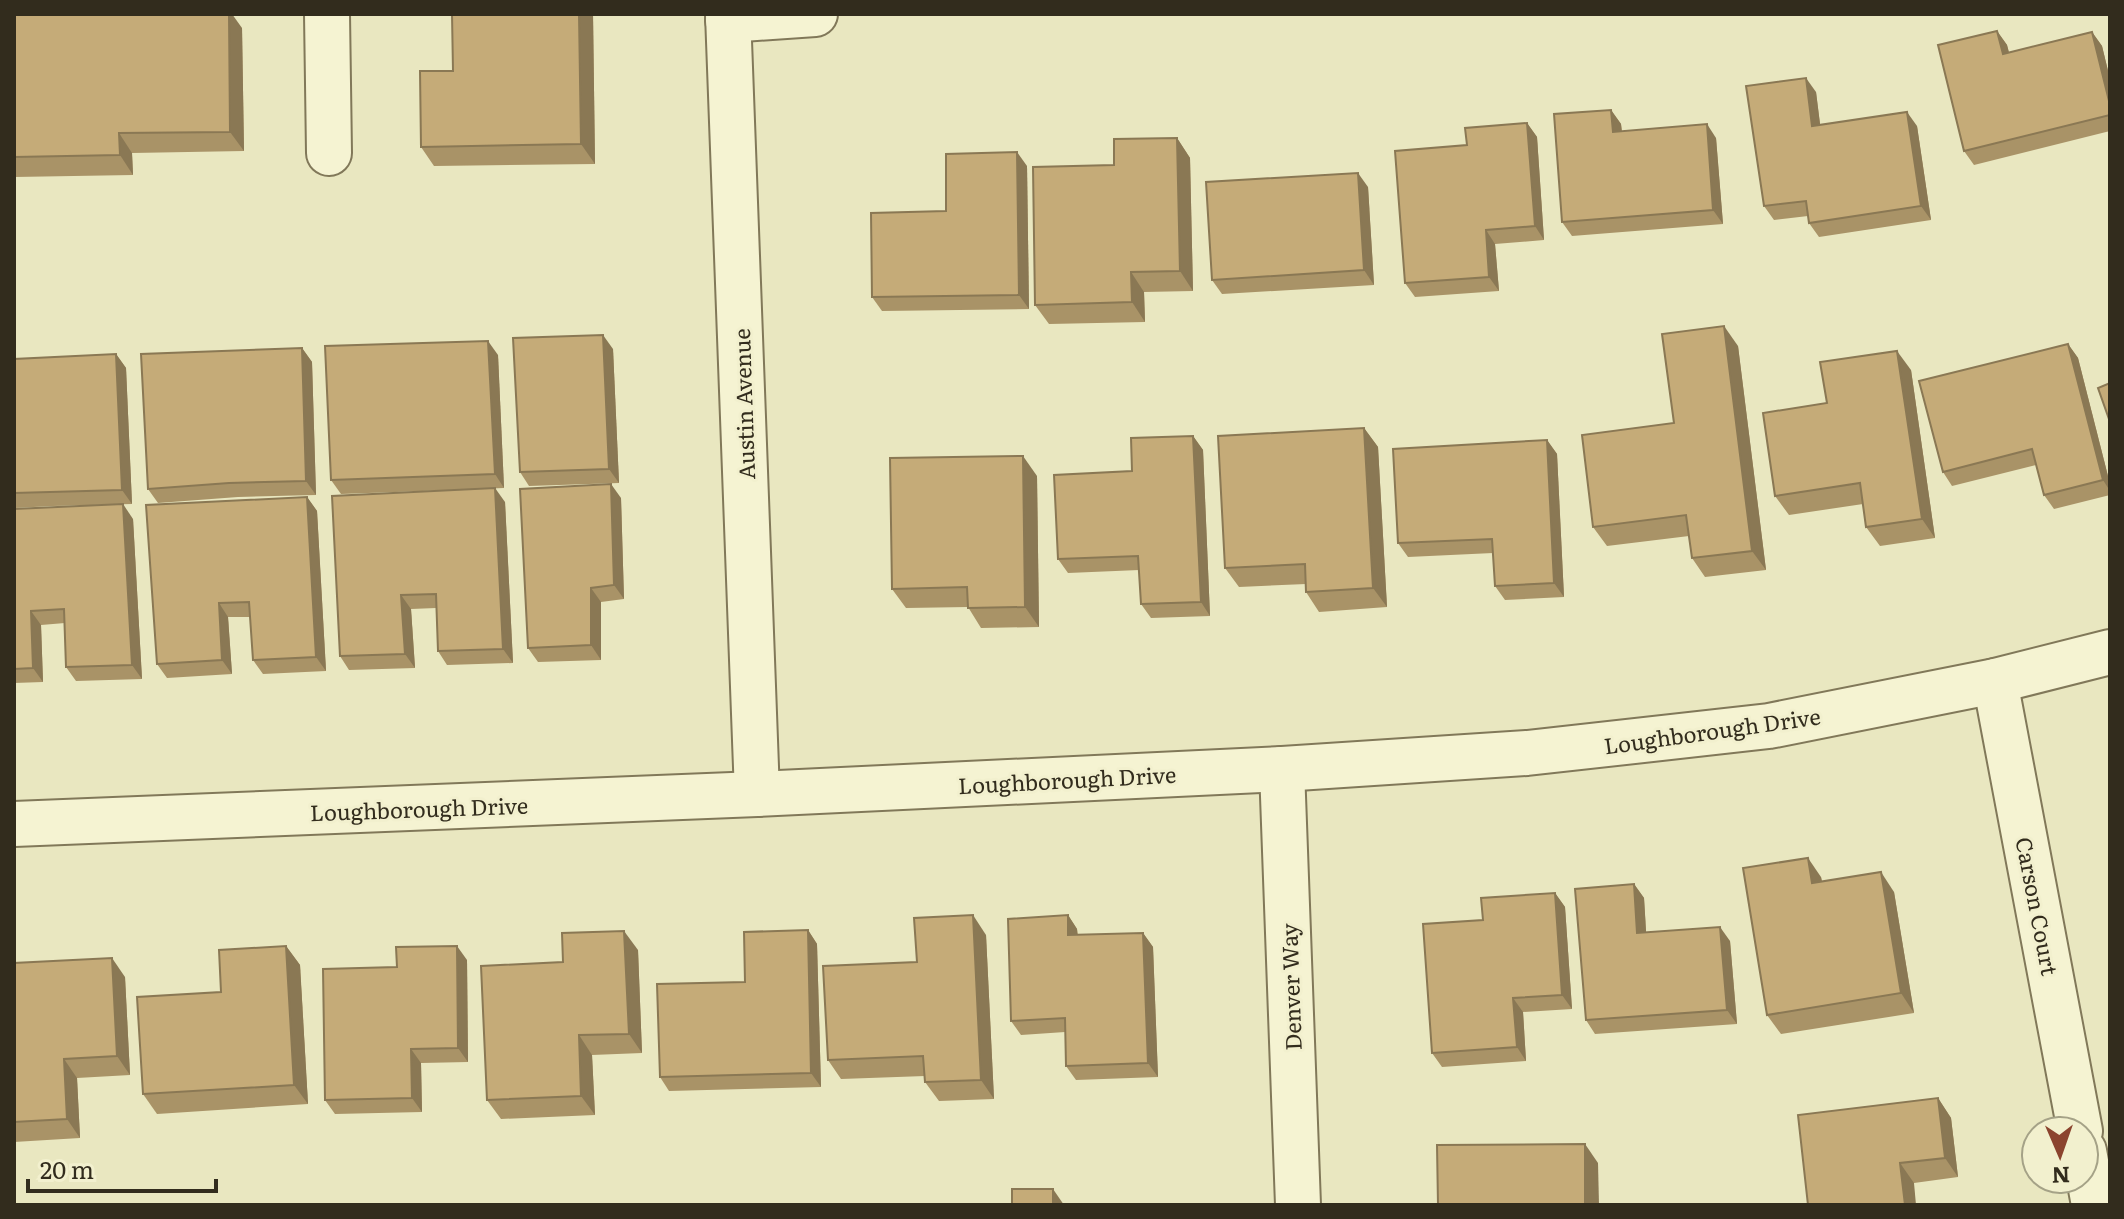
<svg xmlns="http://www.w3.org/2000/svg" width="2124" height="1219" viewBox="0 0 2124 1219" font-family="Literata,serif">
	<rect width="100%" height="100%" fill="#e9e7c0"/>
	<g fill="none" stroke-linecap="round" stroke-linejoin="round">
		<g stroke="#817859" stroke-width="48">
			<g id="minor">
				<path d="M327 14 329 153"/>
				<path d="M728 14 757 794"/>
				<path d="M728 20 815 14"/>
				<path d="M1995 681 2080 1131"/>
				<path d="M1282 769 1298 1205"/>
				<path d="M14 824 757 794 1282 769 1527 753 1769 726 1995 681 2110 652"/>
				<path d="M2084 1151 2094 1205"/>
			</g>
		</g>
		<use href="#minor" stroke="#f5f3d2" stroke-width="44"/>
	</g>
	<g fill="#a99367">
		<path d="M14 14 242 28 244 151 132 153 133 175 14 177Z"/>
		<path d="M452 14H593L595 164 434 166 421 147 453 71Z"/>
		<path d="M1997 31 2007 45 2009 53 2092 32 2102 46 2110 79V131L1974 165 1964 151Z"/>
		<path d="M1816 92 1820 124 1917 126 1931 220 1819 237 1809 223 1808 216 1774 220 1764 206Z"/>
		<path d="M1611 110 1621 124 1622 131 1716 138 1723 224 1572 236 1562 222Z"/>
		<path d="M1527 123 1537 137 1544 240 1495 244 1499 291 1415 297 1405 283 1467 145Z"/>
		<path d="M1177 138 1190 158 1193 291 1144 292 1145 322 1049 324 1035 305 1114 165Z"/>
		<path d="M1027 166 1029 309 882 311 872 297 946 211Z"/>
		<path d="M1368 187 1374 285 1222 294 1212 280Z"/>
		<path d="M2068 344 2078 358 2110 484V495L2054 509 2044 495 2036 465 1952 486 1943 472Z"/>
		<path d="M1738 346 1766 570 1705 577 1692 558 1689 536 1607 546 1593 527 1674 423Z"/>
		<path d="M302 348 312 362 316 495 238 497 158 503 148 489Z"/>
		<path d="M613 349 619 483 529 486 520 472Z"/>
		<path d="M116 354 126 368 132 504 53 506 14 508V359Z"/>
		<path d="M498 355 504 488 341 494 331 480Z"/>
		<path d="M1911 370 1935 538 1880 546 1866 527 1863 504 1789 515 1775 496 1827 403Z"/>
		<path d="M1364 428 1378 447 1387 607 1319 612 1306 592V584L1239 587 1225 568Z"/>
		<path d="M1193 436 1203 450 1210 616 1151 618 1141 604 1139 570 1068 573 1058 559 1132 471Z"/>
		<path d="M1547 440 1557 454 1564 597 1505 600 1495 586 1493 553 1408 557 1398 543Z"/>
		<path d="M1037 476 1039 627 981 628 968 607 906 608 892 589Z"/>
		<path d="M332 496 505 502 513 663 447 665 438 651 436 608 411 609 415 668 349 670 340 656Z"/>
		<path d="M307 497 317 511 326 671 263 674 253 660 250 617H228L232 674 167 678 157 664Z"/>
		<path d="M621 498 624 599 601 602V660L538 662 528 648Z"/>
		<path d="M14 509 133 519 142 679 76 681 66 667 65 623 41 625 43 682 14 683Z"/>
		<path d="M1821 877 1822 881 1894 892 1914 1013 1781 1034 1767 1015Z"/>
		<path d="M1634 884 1644 898 1646 932 1730 941 1737 1024 1595 1034 1586 1020Z"/>
		<path d="M1555 893 1565 907 1572 1009 1523 1012 1526 1061 1442 1067 1432 1053 1483 920Z"/>
		<path d="M1068 915 1077 929 1078 935 1143 933 1153 947 1158 1077 1076 1080 1066 1066 1065 1032 1021 1035 1011 1021Z"/>
		<path d="M808 930 817 944 821 1087 669 1091 660 1077 745 982Z"/>
		<path d="M986 935 994 1099 939 1101 925 1082V1076L841 1079 828 1060 917 962Z"/>
		<path d="M286 946 300 965 308 1104 157 1114 143 1094 221 992Z"/>
		<path d="M638 950 642 1053 592 1055 595 1115 501 1119 487 1100 563 962Z"/>
		<path d="M467 960 468 1062 421 1063 422 1112 335 1114 325 1100 397 967Z"/>
		<path d="M14 963 125 977 130 1075 77 1078 80 1138 14 1142Z"/>
		<path d="M1938 1098 1951 1118 1958 1177 1914 1183 1808 1205Z"/>
	</g>
	<g fill="#8a7854">
		<path d="M229 14H232L242 28 244 151 230 132Z"/>
		<path d="M579 14H593L595 164 581 144Z"/>
		<path d="M1997 31 2007 45 2013 68 2003 54Z"/>
		<path d="M2092 32 2102 46 2110 79V105Z"/>
		<path d="M1806 78 1816 92 1822 140 1812 126Z"/>
		<path d="M1611 110 1621 124 1623 146 1613 132Z"/>
		<path d="M1907 112 1917 126 1931 220 1921 206Z"/>
		<path d="M1527 123 1537 137 1544 240 1535 226Z"/>
		<path d="M1707 124 1716 138 1723 224 1713 210Z"/>
		<path d="M119 133 132 153 133 175 120 155Z"/>
		<path d="M1177 138 1190 158 1193 291 1180 271Z"/>
		<path d="M1017 152 1027 166 1029 309 1019 295Z"/>
		<path d="M1358 173 1368 187 1374 285 1364 270Z"/>
		<path d="M1486 230 1495 244 1499 291 1489 277Z"/>
		<path d="M1131 272 1144 292 1145 322 1132 302Z"/>
		<path d="M1724 326 1738 346 1766 570 1752 551Z"/>
		<path d="M603 335 613 349 619 483 609 469Z"/>
		<path d="M488 341 498 355 504 488 495 474Z"/>
		<path d="M2068 344 2078 358 2110 484V491L2103 480Z"/>
		<path d="M302 348 312 362 316 495 306 481Z"/>
		<path d="M1897 351 1911 370 1935 538 1922 519Z"/>
		<path d="M116 354 126 368 132 504 122 490Z"/>
		<path d="M1364 428 1378 447 1387 607 1373 588Z"/>
		<path d="M1193 436 1203 450 1210 616 1201 602Z"/>
		<path d="M1547 440 1557 454 1564 597 1554 583Z"/>
		<path d="M1023 456 1037 476 1039 627 1025 607Z"/>
		<path d="M611 484 621 498 624 599 614 585Z"/>
		<path d="M495 488 505 502 513 663 503 649Z"/>
		<path d="M307 497 317 511 326 671 316 657Z"/>
		<path d="M123 504 133 519 142 679 132 665Z"/>
		<path d="M591 588 601 602V660L591 645Z"/>
		<path d="M401 595 411 609 415 668 405 654Z"/>
		<path d="M219 603 228 617 232 674 222 660Z"/>
		<path d="M31 611 41 625 43 682 33 668Z"/>
		<path d="M1808 858 1821 877 1825 902 1812 883Z"/>
		<path d="M1881 872 1894 892 1914 1013 1901 993Z"/>
		<path d="M1634 884 1644 898 1647 947 1637 933Z"/>
		<path d="M1555 893 1565 907 1572 1009 1562 995Z"/>
		<path d="M973 915 986 935 994 1099 981 1080Z"/>
		<path d="M1068 915 1077 929 1078 949 1068 935Z"/>
		<path d="M1720 927 1730 941 1737 1024 1727 1010Z"/>
		<path d="M808 930 817 944 821 1087 811 1073Z"/>
		<path d="M624 931 638 950 642 1053 629 1034Z"/>
		<path d="M1143 933 1153 947 1158 1077 1148 1063Z"/>
		<path d="M286 946 300 965 308 1104 294 1085Z"/>
		<path d="M457 946 467 960 468 1062 458 1048Z"/>
		<path d="M112 958 125 977 130 1075 117 1056Z"/>
		<path d="M1513 998 1523 1012 1526 1061 1517 1047Z"/>
		<path d="M579 1035 592 1055 595 1115 581 1096Z"/>
		<path d="M411 1049 421 1063 422 1112 412 1098Z"/>
		<path d="M64 1059 77 1078 80 1138 67 1119Z"/>
		<path d="M1938 1098 1951 1118 1958 1177 1945 1158Z"/>
		<path d="M1585 1144 1598 1163 1599 1205H1585Z"/>
		<path d="M1900 1163 1914 1183 1916 1205H1905Z"/>
		<path d="M1053 1189 1064 1205H1053Z"/>
	</g>
	<g fill="#c5ab78" stroke="#8a7854" stroke-width="2">
		<path d="M14 14H229L230 132 119 133 120 155 14 157Z"/>
		<path d="M452 14H579L581 144 421 147 420 71H453Z"/>
		<path d="M1997 31 2003 54 2092 32 2110 105V115L1964 151 1938 45Z"/>
		<path d="M1806 78 1812 126 1907 112 1921 206 1809 223 1806 201 1764 206 1746 86Z"/>
		<path d="M1611 110 1613 132 1707 124 1713 210 1562 222 1554 114Z"/>
		<path d="M1527 123 1535 226 1486 230 1489 277 1405 283 1395 151 1467 145 1465 128Z"/>
		<path d="M1177 138 1180 271 1131 272 1132 302 1035 305 1033 167 1114 165V139Z"/>
		<path d="M1017 152 1019 295 872 297 871 213 946 211V154Z"/>
		<path d="M1358 173 1364 270 1212 280 1206 182Z"/>
		<path d="M1724 326 1752 551 1692 558 1686 515 1593 527 1582 435 1674 423 1662 334Z"/>
		<path d="M603 335 609 469 520 472 513 338Z"/>
		<path d="M488 341 495 474 331 480 325 346Z"/>
		<path d="M2068 344 2103 480 2044 495 2032 449 1943 472 1919 381Z"/>
		<path d="M302 348 306 481 229 483 148 489 141 354Z"/>
		<path d="M1897 351 1922 519 1866 527 1860 483 1775 496 1763 413 1827 403 1820 362Z"/>
		<path d="M116 354 122 490 14 493V359Z"/>
		<path d="M2110 383V422L2098 388Z"/>
		<path d="M1364 428 1373 588 1306 592 1305 564 1225 568 1218 436Z"/>
		<path d="M1193 436 1201 602 1141 604 1138 556 1058 559 1054 475 1132 471 1131 438Z"/>
		<path d="M1547 440 1554 583 1495 586 1492 539 1398 543 1393 449Z"/>
		<path d="M1023 456 1025 607 968 608 967 587 892 589 890 458Z"/>
		<path d="M611 484 614 585 591 588V645L528 648 520 489Z"/>
		<path d="M495 488 503 649 438 651 436 594 401 595 405 654 340 656 332 496Z"/>
		<path d="M307 497 316 657 253 660 249 602 219 603 222 660 157 664 146 505Z"/>
		<path d="M123 504 132 665 66 667 64 609 31 611 33 668 14 669V509Z"/>
		<path d="M1808 858 1812 883 1881 872 1901 993 1767 1015 1743 868Z"/>
		<path d="M1634 884 1637 933 1720 927 1727 1010 1586 1020 1575 889Z"/>
		<path d="M1555 893 1562 995 1513 998 1517 1047 1432 1053 1423 924 1483 920 1481 898Z"/>
		<path d="M973 915 981 1080 925 1082 923 1056 828 1060 823 966 917 962 914 918Z"/>
		<path d="M1068 915V935L1143 933 1148 1063 1066 1066 1065 1018 1011 1021 1008 919Z"/>
		<path d="M808 930 811 1073 660 1077 657 984 745 982 744 932Z"/>
		<path d="M624 931 629 1034 579 1035 581 1096 487 1100 481 966 563 962 562 933Z"/>
		<path d="M286 946 294 1085 143 1094 137 997 221 992 219 950Z"/>
		<path d="M457 946 458 1048 411 1049 412 1098 325 1100 323 969 397 967 396 947Z"/>
		<path d="M112 958 117 1056 64 1059 67 1119 14 1122V963Z"/>
		<path d="M1938 1098 1945 1158 1900 1163 1905 1205H1808L1798 1115Z"/>
		<path d="M1585 1144V1205H1438L1437 1145Z"/>
		<rect x="1012" y="1189" width="41" height="16"/>
	</g>
	<g text-anchor="middle" dominant-baseline="central" stroke-width="6" stroke-linejoin="round" paint-order="stroke">
		<g font-size="22" fill="#322c1d" stroke="#f2f0ce">
			<text transform="translate(743 404) rotate(-92)">Austin Avenue</text>
			<text transform="translate(1712 730) rotate(-8)">Loughborough Drive</text>
			<text transform="translate(1067 779) rotate(-3)">Loughborough Drive</text>
			<text transform="translate(419 808) rotate(-2)">Loughborough Drive</text>
			<text transform="translate(2038 906) rotate(79)">Carson Court</text>
			<text transform="translate(1290 987) rotate(-92)">Denver Way</text>
		</g>
	</g>
	<rect width="2124" height="1219" fill="none" stroke="#322c1d" stroke-width="32"/>
	<g transform="translate(2060 1155) rotate(178)"><circle r="38" fill="#f2f0ce" stroke="#a5a287" stroke-width="2"/>
	<path d="M0-6L14 30L0 20L-14 30Z" fill="#8b442e"/>
	<text y="-12" font-size="22" font-weight="bold" text-anchor="middle" fill="#322c1d">N</text>
	</g>
	<path d="M28 1179v12h188v-12" fill="none" stroke="#322c1d" stroke-width="4"/>
	<text x="40" y="1179" font-size="24" fill="#322c1d" stroke="#f2f0ce" stroke-width="6" paint-order="stroke">20 m</text>
</svg>
